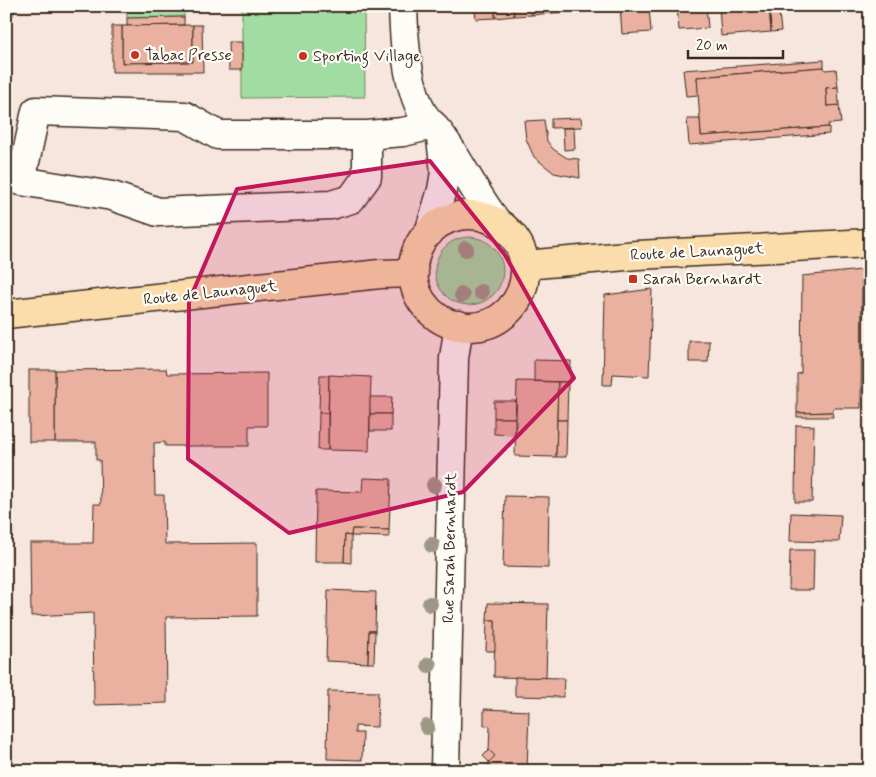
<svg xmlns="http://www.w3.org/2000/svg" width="876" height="777" viewBox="0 0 876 777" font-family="Mynerve,sans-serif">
	<rect width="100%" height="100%" fill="#f7e6dd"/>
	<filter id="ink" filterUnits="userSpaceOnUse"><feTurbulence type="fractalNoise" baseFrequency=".02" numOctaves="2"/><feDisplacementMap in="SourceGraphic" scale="10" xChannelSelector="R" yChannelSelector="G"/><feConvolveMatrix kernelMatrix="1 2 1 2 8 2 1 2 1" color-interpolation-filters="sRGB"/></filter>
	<g filter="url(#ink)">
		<g fill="#a1dca2" stroke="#6e8360">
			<path d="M126 6H191V10H184V17L127 18Z"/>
			<path d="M242 6H364L365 97 242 98Z"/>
			<circle cx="469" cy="271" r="34"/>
		</g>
		<g fill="#eab1a1" stroke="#3b2a1e">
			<path d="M7 6H15L13 16 6 15Z"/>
			<path d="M475 6H515L475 10Z"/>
			<path d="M513 6H532V15L514 16Z"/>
			<path d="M513 6 514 16 495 18V8Z"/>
			<path d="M532 6H550L551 13 532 15Z"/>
			<path d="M550 6H569L570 12 551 13Z"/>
			<path d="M569 6H588V10L570 12Z"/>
			<path d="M620 6H649L651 32 622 34Z"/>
			<path d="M677 6H706L708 28 679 30Z"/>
			<path d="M719 6H769L771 32 721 36Z"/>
			<path d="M769 6H778L779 13H770Z"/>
			<path d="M495 8V18L476 19 475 10Z"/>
			<path d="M770 13H779L781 31 771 32Z"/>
			<path d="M184 17V25L127 26V18Z"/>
			<path d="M193 25V62L122 63V26Z"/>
			<path d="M193 25H202L203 72H112V26H122V63L193 62Z"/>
			<path d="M228 42H242V70H229Z"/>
			<path d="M824 60V67L697 77 699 95 686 96 683 70Z"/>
			<path d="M824 67 825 70 836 69 838 87 826 88 827 106 839 105 841 123 828 124 829 127 701 136 697 77Z"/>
			<path d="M838 87 839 105 827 106 826 88Z"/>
			<path d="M581 118 582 127 551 128V119Z"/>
			<path d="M687 119H700L701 136 829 127V134L689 145Z"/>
			<path d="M544 120 547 141 553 149 567 158 579 159 580 178 554 173 534 157 526 139 524 121Z"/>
			<path d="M563 128H574L575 149 564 150Z"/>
			<path d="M862 270 861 408H833L832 412 797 413V374L801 373 802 276Z"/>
			<path d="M652 289 649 376 613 374 612 385H603L605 295Z"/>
			<path d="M689 341H709L708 362H689Z"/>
			<path d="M534 360 571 361 570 382 534 381Z"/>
			<path d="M166 369 167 374 267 373V426H249V446H165V442L154 443 155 495H164L165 544 257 543V616L166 617 167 703 94 705 93 613 31 616 30 543H93L94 504H101L100 460H96V442H55V370Z"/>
			<rect x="29" y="370" width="26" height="72"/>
			<path d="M320 375H329L328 413H319Z"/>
			<path d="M329 375 371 377 369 451 328 450Z"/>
			<path d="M517 381 558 382 556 457 515 456Z"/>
			<path d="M558 382H568L567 420H557Z"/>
			<path d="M370 397H392L391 414H370Z"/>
			<path d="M494 401H516L515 418H494Z"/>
			<path d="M832 412 833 417H797V413Z"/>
			<path d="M319 413H328V450H318Z"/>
			<rect x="370" y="414" width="21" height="17"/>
			<path d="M494 418H515V435L494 434Z"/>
			<path d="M557 420H567L566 457H556Z"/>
			<path d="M796 425 814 426 812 502H795Z"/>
			<path d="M363 478 391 479 389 530 352 529 351 536 345 535 344 562H315L316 491 362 492Z"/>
			<path d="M505 496 549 497 548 568 503 567Z"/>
			<path d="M791 513 841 515 839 542 790 541Z"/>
			<path d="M352 529 389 530V537L351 536Z"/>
			<path d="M345 535 351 536V563L344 562Z"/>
			<path d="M790 550H814L813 590H789Z"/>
			<path d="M328 590 376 592 375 631H369L368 663 326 661Z"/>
			<path d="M488 603 548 604 546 678 494 677 495 620H487Z"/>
			<path d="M487 620H495V651H486Z"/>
			<path d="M369 631H375L374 663H368Z"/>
			<path d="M515 677 564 678 563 697 515 696Z"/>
			<path d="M328 691 378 692 377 727 355 726V733H363L362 760 327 759Z"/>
			<path d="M484 709 529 711 527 771H489V762L495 756 489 750 490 726 484 725Z"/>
			<path d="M489 750 495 756 489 762 483 756Z"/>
			<rect x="181" y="766" width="43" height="5"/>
		</g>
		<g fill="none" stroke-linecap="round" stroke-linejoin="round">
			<g stroke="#3b2a1e" stroke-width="31">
				<g id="minor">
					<path d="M403 6C404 40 406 76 420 108 424 118 435 127 441 135 462 164 475 194 497 222"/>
					<path d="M367 135V177L351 199 331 205 158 212 112 196 21 181 36 111 185 116 218 135H367L403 132 433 125"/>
					<path d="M429 233 442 190 445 172 441 139"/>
					<path d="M445 771 454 358 459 325"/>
				</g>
			</g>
			<g stroke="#3b2a1e" stroke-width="31">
				<g id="major">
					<circle cx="469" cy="271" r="56"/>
					<path d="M525 265 637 255 870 243"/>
					<path d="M6 314 380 274 414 273"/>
				</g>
			</g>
			<use href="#minor" stroke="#fdfcf7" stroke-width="28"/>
			<use href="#major" stroke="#faddab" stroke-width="28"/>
		</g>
		<g fill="#9d9786">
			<circle cx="466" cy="249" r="8"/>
			<circle cx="481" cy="292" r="8"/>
			<circle cx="462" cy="295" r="8"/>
			<circle cx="434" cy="485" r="8"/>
			<circle cx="432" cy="545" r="8"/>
			<circle cx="430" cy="604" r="8"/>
			<circle cx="429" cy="665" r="8"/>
			<circle cx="427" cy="727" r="8"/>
		</g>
	</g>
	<path fill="#c2185b" fill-opacity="0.2" stroke="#c2185b" stroke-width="4" stroke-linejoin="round" d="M430 161 505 255 574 378 463 492 289 533 188 459 189 301 237 189Z"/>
	<g fill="#c8321e" stroke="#fdfcf7" stroke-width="2">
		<circle cx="135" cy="55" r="5"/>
		<circle cx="303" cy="56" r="5"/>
		<rect x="628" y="274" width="10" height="10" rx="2.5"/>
	</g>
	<g text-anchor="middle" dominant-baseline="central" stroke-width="4.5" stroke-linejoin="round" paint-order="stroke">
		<g font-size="16" fill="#3b2a1e" stroke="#fdfcf7" text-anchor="start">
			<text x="145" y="55">Tabac Presse</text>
			<text x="313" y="56">Sporting Village</text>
			<text x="643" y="279">Sarah Bernhardt</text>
		</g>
		<g font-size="16" fill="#3b2a1e" stroke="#fdfcf7">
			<text transform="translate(697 252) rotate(-3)">Route de Launaguet</text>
			<text transform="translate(210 293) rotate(-6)">Route de Launaguet</text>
			<text transform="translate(450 548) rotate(-89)">Rue Sarah Bernhardt</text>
		</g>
	</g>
	<rect width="876" height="777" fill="none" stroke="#fdfcf7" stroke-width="25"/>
	<rect x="12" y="12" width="851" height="752" fill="none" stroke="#3b2a1e" stroke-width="2" filter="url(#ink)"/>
	<path d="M688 50v8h95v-8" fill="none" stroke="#3b2a1e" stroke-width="2.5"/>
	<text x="696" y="50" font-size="15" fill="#3b2a1e" stroke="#fdfcf7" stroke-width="4" paint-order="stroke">20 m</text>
</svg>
